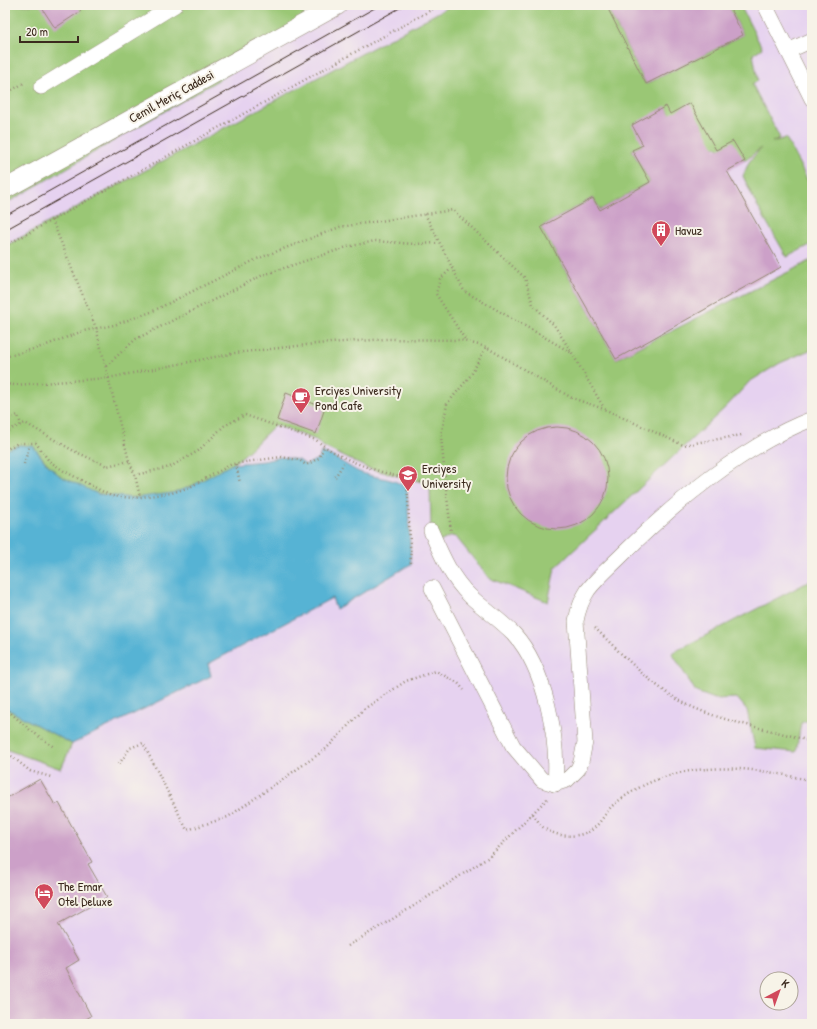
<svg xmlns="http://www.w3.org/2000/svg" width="817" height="1029" viewBox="0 0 817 1029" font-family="'Patrick Hand',sans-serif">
	<rect width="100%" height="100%" fill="#f7f3e8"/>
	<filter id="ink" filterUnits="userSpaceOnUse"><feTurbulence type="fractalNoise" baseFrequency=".025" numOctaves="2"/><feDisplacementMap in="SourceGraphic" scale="8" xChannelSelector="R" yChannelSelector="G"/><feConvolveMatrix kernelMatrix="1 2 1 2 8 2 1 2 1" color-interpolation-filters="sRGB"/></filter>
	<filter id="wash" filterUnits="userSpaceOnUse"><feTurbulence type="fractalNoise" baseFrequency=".012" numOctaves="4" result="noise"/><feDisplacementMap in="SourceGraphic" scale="16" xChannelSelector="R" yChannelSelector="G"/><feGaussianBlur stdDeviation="0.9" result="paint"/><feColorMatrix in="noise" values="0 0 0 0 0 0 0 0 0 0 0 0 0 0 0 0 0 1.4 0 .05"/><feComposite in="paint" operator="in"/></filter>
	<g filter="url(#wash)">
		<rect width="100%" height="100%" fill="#eee6cb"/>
		<path fill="#e6d2f0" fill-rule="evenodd" d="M5 5H812V1024H5ZM767 979H791V1003H767Z"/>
		<g fill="#9ac775" stroke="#6a784a">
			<path d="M5 5H347L5 204Z"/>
			<path d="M452 5H606L646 84 743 35 728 5H740L762 48 753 54 758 81 752 84 780 138 772 142 786 138 812 189V244L787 257 755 202 743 176 749 162 761 148 746 160 710 145 670 114 666 107 643 145 632 150 650 182 600 210 593 198 541 227 616 359 812 260V349L780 363 749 382 728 405 555 568 548 602 489 578 456 537 451 536 436 544 431 531 430 484 367 468 324 447 316 440 275 425C262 437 249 452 235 462 218 473 192 488 172 493 139 502 86 498 59 475 49 467 41 456 33 446L5 453V246Z"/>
			<path d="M812 580V719L801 723 796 752 755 748 747 710 737 698 715 699 696 692 672 653Z"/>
			<path d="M5 708 72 744 61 769 5 749Z"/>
		</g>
		<path fill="#56b3d4" stroke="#486e79" d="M20 445 33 446 46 463 60 476 98 494 133 498 172 493 190 487 232 464 264 461 281 457 299 460 306 465 319 458 321 452C335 456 344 464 357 471 373 479 392 476 407 488L411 564 336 609 332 598 208 664 211 676 72 744 5 708V450Z"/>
		<g id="blocks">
			<g fill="#cca0c8">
				<path d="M40 5H84L79 8 81 11 55 28Z"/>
				<path d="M606 5H728L743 35 646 84Z"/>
				<path d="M690 103 716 150 733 141 745 161 727 171 781 267 616 359 541 227 593 198 600 210 650 182 632 150 643 145 632 125 666 106 670 114Z"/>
				<path d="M286 393 325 408 316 434 277 420Z"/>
				<circle cx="557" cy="478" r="51"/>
				<path d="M40 779 55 805 59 803 92 862 88 864 107 897 58 924 79 960 66 968 91 1016 78 1024H5V799Z"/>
			</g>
		</g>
	</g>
	<g filter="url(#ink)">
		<use href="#blocks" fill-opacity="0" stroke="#948874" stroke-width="1"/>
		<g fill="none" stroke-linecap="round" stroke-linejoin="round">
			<g stroke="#948874" stroke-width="16">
				<g id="minor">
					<path d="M765 5 812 99"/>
					<path d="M788 51 812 40"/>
					<path d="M41 87 175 5"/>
					<path d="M431 531C441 554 451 578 470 596 484 609 500 620 514 634 545 668 559 739 555 784"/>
					<path d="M432 588 513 746 542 780 555 784 567 780 578 769 581 762 585 742 576 621C578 610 582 599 588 590 598 577 611 566 622 555 673 504 744 445 812 419"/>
				</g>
			</g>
			<g stroke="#948874" stroke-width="20">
				<path id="tertiary" d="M5 189 338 5"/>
			</g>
			<g stroke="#948874" stroke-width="2.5" stroke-dasharray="1 3" stroke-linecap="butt">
				<path d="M5 94 24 83"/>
				<path d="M425 214 464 291 572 353"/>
				<path d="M52 220 96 328 129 461 135 475 140 497"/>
				<path d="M5 246 440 5"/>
				<path d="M452 268 440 279 436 294 466 341"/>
				<path d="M5 357 44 346 83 331 114 325 151 312 257 259 340 227 453 210 525 278 533 305 554 325 572 353 604 408"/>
				<path d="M106 366 136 339 263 275 347 247 375 241 414 244 439 243"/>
				<path d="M5 384 15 385 108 378 235 353 315 344 387 339 460 340 486 347 572 398 604 409 683 445 742 435"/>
				<path d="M5 420 18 415 21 425"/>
				<path d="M5 432 25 423 74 451 107 466 129 461"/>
				<path d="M5 450 18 443H36L49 461 64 471 111 496 133 498 172 493 190 487 232 464 281 457 299 460 306 465 319 458 324 447"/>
				<path d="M24 464 29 447"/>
				<path d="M236 464 240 483"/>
				<path d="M135 475 170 467 198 451 224 426 245 415 316 440C352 469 402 477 446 488L451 531"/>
				<path d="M335 477 344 463"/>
				<path d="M407 478 411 564"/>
				<path d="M446 488 441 436 447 404 471 375 486 347"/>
				<path d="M595 628C622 654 652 687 686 704 726 724 770 728 812 742"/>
				<path d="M5 708 30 730 54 747"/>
				<path d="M5 751 30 771 51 777"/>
				<path d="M119 764 130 748 143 743 187 830 228 817 326 749 364 709 406 681 436 671 458 683 464 690"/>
				<path d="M533 814C536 818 540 825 544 828 557 837 574 838 588 832 598 828 605 813 612 806 617 802 622 798 627 795 682 758 752 766 812 781"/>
				<path d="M348 946 417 904 489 857 547 799"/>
			</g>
			<use href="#minor" stroke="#fff" stroke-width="15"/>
			<use href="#tertiary" stroke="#fff" stroke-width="19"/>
			<g stroke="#3b2a1e" stroke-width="1">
				<path d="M5 216 380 5"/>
				<path d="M5 230 405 5"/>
			</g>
		</g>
	</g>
	<defs>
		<g id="building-pin" transform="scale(1)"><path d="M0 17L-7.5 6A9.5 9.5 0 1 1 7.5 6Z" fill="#d1495b" stroke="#f7f3e8"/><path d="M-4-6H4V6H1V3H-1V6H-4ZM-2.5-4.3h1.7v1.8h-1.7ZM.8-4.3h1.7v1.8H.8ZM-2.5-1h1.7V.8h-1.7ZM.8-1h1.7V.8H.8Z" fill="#fff"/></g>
		<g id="cafe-pin" transform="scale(1)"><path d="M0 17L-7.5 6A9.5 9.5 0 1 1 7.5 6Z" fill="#d1495b" stroke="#f7f3e8"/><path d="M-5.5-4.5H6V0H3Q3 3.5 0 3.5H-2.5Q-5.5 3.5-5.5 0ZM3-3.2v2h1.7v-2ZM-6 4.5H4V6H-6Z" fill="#fff"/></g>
		<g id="university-pin" transform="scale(1)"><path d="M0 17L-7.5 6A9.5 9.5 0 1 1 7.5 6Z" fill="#d1495b" stroke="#f7f3e8"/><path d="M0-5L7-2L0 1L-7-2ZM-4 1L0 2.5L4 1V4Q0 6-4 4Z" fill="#fff"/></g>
		<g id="hotel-pin" transform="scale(1)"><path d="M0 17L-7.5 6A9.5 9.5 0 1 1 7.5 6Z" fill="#d1495b" stroke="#f7f3e8"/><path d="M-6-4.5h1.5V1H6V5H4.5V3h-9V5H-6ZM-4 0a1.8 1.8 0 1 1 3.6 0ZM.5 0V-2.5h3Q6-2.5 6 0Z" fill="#fff"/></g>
	</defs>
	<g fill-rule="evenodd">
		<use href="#building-pin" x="661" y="230"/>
		<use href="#cafe-pin" x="301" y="397"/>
		<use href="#university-pin" x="408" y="475"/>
		<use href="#hotel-pin" x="44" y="893"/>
	</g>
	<g text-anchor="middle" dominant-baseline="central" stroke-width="4" stroke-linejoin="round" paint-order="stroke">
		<g font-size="13" fill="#3b2a1e" stroke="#f7f3e8">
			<text transform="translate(171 96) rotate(-29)">Cemil Meriç Caddesi</text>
		</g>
		<g font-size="13" fill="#3b2a1e" stroke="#f7f3e8" text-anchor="start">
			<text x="675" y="230">Havuz</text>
			<text x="315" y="390">Erciyes University<tspan x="315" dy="15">Pond Cafe</tspan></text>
			<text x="422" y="468">Erciyes<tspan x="422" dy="15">University</tspan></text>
			<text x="58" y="886">The Emar<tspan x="58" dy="15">Otel Deluxe</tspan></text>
		</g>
	</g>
	<rect width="817" height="1029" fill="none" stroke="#f7f3e8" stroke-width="20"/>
	<g transform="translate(779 991) rotate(41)"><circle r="19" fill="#f7f3e8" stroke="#aca397"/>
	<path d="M0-3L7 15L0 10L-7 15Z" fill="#d1495b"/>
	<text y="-6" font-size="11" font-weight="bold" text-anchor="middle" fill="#3b2a1e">K</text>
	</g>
	<path d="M20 36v6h58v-6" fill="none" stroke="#3b2a1e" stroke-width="2"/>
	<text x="26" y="36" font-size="12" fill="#3b2a1e" stroke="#f7f3e8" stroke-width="3" paint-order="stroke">20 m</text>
</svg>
